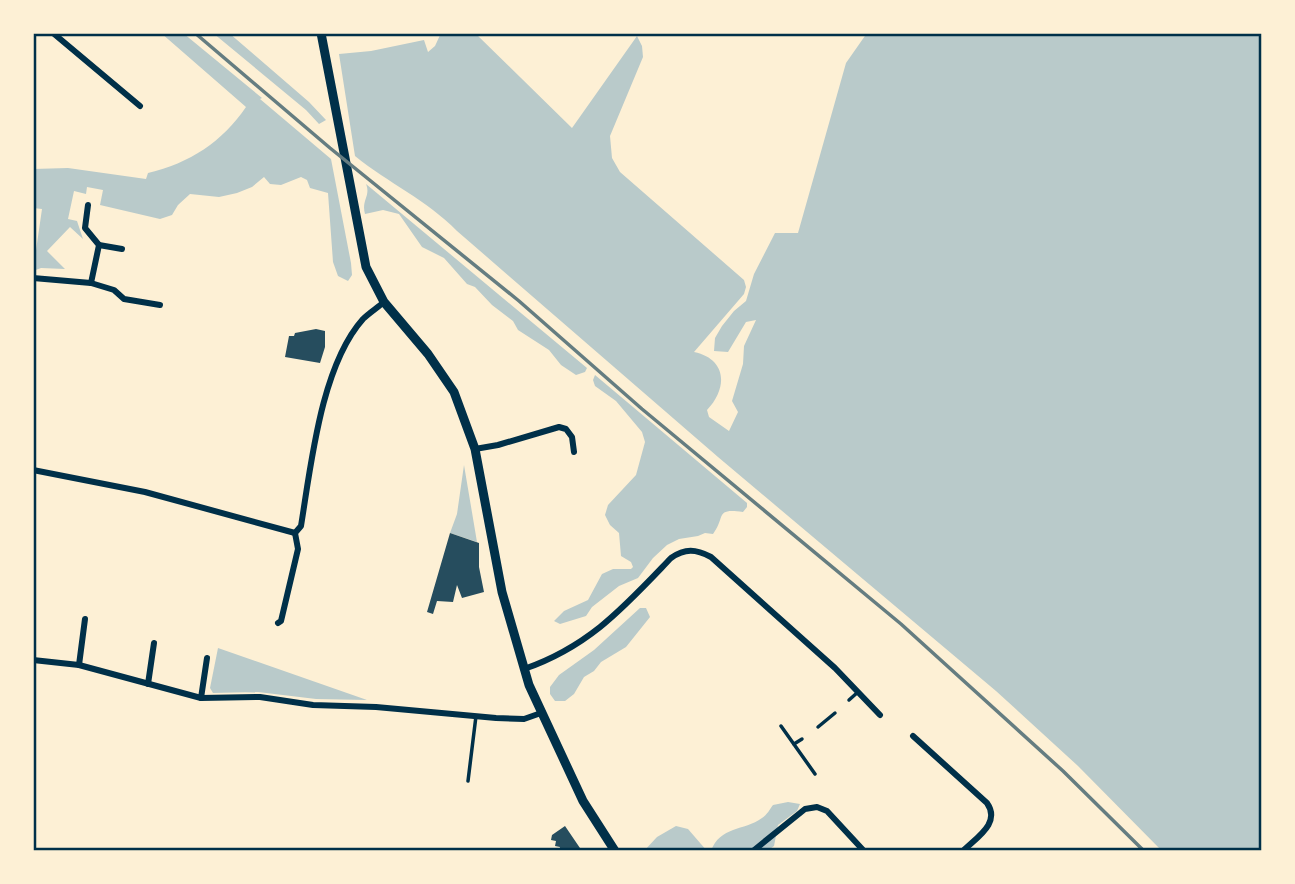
<svg xmlns="http://www.w3.org/2000/svg" width="1295" height="884" viewBox="0 0 1295 884" font-family="Montserrat,sans-serif">
	<rect width="100%" height="100%" fill="#fdf0d5"/>
	<g fill="#b9caca">
		<path d="M161 33H183L262 98 260 99 331 159 351 263 352 275 348 281 338 276 333 262 328 193 310 188 307 180 301 177 281 185 270 184 264 177 252 187 237 193 219 197 190 194 178 205 172 215 160 219 100 205 103 190 87 187 86 194 74 191 68 219 77 221 83 239 70 227 47 251 65 269 41 268 33 271 42 209 33 208V169L68 168 146 179 148 173C190 163 222 142 246 107Z"/>
		<path d="M213 33H229L309 102 326 120 319 124 306 110Z"/>
		<path d="M441 33H475L572 128 637 36 642 46 643 57 610 136 612 158 620 172 744 280 746 287 744 294 694 352C727 359 728 388 707 410L709 417 729 431 738 412 732 401 743 364 744 346 756 320 746 322 728 352 714 351 715 338 722 326 734 311 746 301 754 274 775 233H798L846 63 867 33H1262V851H1162L1078 766 996 691 718 457 457 231C427 200 388 183 355 156L339 54 371 51 424 40 428 52 435 46Z"/>
		<path d="M366 184 587 368 585 372 576 375 561 365 549 350 518 330 513 321 492 305 475 287 467 284 444 258 422 247 399 214 383 210 365 214C361 200 371 196 366 184Z"/>
		<path d="M595 375 747 503V507L743 512C714 508 726 517 713 534L705 533 698 536 679 539 667 545 653 558 638 578 619 586 592 607 586 616 560 624 554 621 564 611 588 600 602 574 613 569H631L633 567 631 562 621 556 619 533 610 525 605 515 608 505 636 475 645 442 642 432 616 401 595 386 593 380Z"/>
		<path d="M464 465 477 542 450 533 457 514Z"/>
		<path d="M640 608H646L650 617 626 647 601 662 594 671 584 677 574 694 565 701H555L550 694V687L559 675 594 650Z"/>
		<path d="M218 648 367 700 316 699 258 692 213 693 210 688Z"/>
		<path d="M788 802 800 804 797 811 778 825 774 846 767 851H711C720 826 744 831 762 818 767 815 770 809 773 805Z"/>
		<path d="M676 826 688 829 707 851H644L657 837Z"/>
	</g>
	<g fill="#264d5e">
		<path d="M316 329 325 331V347L320 363 285 357 289 336H294L295 333Z"/>
		<path d="M450 533 479 543V567L484 592 462 598 457 585 453 602 437 601 433 614 427 612Z"/>
		<path d="M565 826 582 851H559L560 847 555 846 556 841 551 840 552 835Z"/>
	</g>
	<g fill="none" stroke-linecap="round" stroke-linejoin="round">
		<g stroke="#003049" stroke-width="3.5">
			<path d="M849 700 858 692"/>
			<path d="M781 726 815 774"/>
			<path d="M818 727 835 713"/>
			<path d="M794 744 802 739"/>
			<path d="M468 781 476 716"/>
		</g>
		<g stroke="#003049" stroke-width="6">
			<path d="M53 33 140 106"/>
			<path d="M88 205 85 228 99 245 91 283"/>
			<path d="M99 245 122 249"/>
			<path d="M33 278 91 283 114 290 124 299 160 305"/>
			<path d="M475 449 498 445 559 427 566 429 572 437 574 452"/>
			<path d="M33 470 145 492 295 533"/>
			<path d="M278 623 281 621 298 549 295 533 301 526C311 465 321 366 363 319 369 313 377 308 384 302"/>
			<path d="M33 660 79 665 201 698 260 697 313 705 376 707 496 718 524 719 541 713"/>
			<path d="M79 665 85 619"/>
			<path d="M524 669C590 646 624 607 671 558 685 548 696 549 711 557L835 668 880 715"/>
			<path d="M148 684 154 643"/>
			<path d="M201 698 207 658"/>
			<path d="M913 736 987 803C1001 823 977 837 963 851"/>
			<path d="M753 851 805 809 817 807 827 811 864 851"/>
		</g>
		<path stroke="#003049" stroke-width="9" d="M321 33 366 267 384 302 428 354 454 392 475 449 502 592 529 685 583 801 615 851"/>
		<path stroke="#657d81" stroke-width="3.5" d="M195 33 330 148 519 301 642 409 901 624 1063 771 1144 851"/>
	</g>
	<rect width="1295" height="884" fill="none" stroke="#fdf0d5" stroke-width="70"/>
	<rect x="35" y="35" width="1225" height="814" fill="none" stroke="#003049" stroke-width="2.5"/>
</svg>
